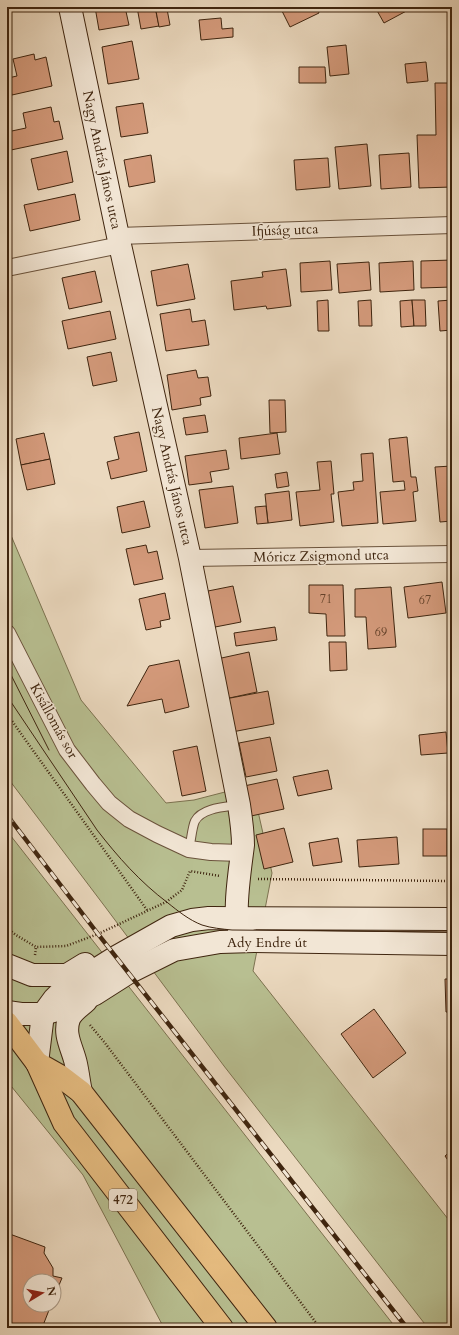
<svg xmlns="http://www.w3.org/2000/svg" width="459" height="1335" viewBox="0 0 459 1335" font-family="Cardo,serif">
	<rect width="100%" height="100%" fill="#ebd9bf"/>
	<filter id="stains"><feTurbulence type="fractalNoise" baseFrequency=".005" numOctaves="4"/><feColorMatrix values="0 0 0 0 .2 0 0 0 0 .09 0 0 0 0 .02 0 0 0 .5 -.17"/></filter>
	<radialGradient id="worn" r=".72"><stop offset=".6" stop-color="#630" stop-opacity="0"/><stop offset="1" stop-color="#630" stop-opacity=".3"/></radialGradient>
	<g fill="#b8bf91" stroke="#7c7250">
		<path d="M7 526 81 700 166 803 194 800 252 785 272 873 253 971 452 1224V1328H428L224 1066 106 908 7 777Z"/>
		<path d="M7 831 396 1328H164L83 1175 7 1081Z"/>
	</g>
	<g fill="#d49a7b" stroke="#3f250f">
		<path d="M95 7H125L129 25 99 30Z"/>
		<path d="M137 7H155L159 26 141 29Z"/>
		<path d="M212 7H246V8L212 11Z"/>
		<path d="M280 7H317L319 13 290 27Z"/>
		<path d="M375 7H412V8L384 23Z"/>
		<path d="M167 9 170 25 159 27 156 11Z"/>
		<path d="M221 18 222 29 233 28V37L201 40 199 20Z"/>
		<path d="M132 41 139 79 108 84 102 47Z"/>
		<path d="M346 45 349 74 330 76 327 47Z"/>
		<path d="M34 54 35 60 46 57 52 86 12 95 8 78 17 76 13 59Z"/>
		<path d="M426 62 428 81 407 83 405 64Z"/>
		<path d="M299 67H325L326 83H299Z"/>
		<path d="M435 83H452V135H450L452 187 419 188 417 135H436Z"/>
		<path d="M143 103 148 133 121 137 116 107Z"/>
		<path d="M51 107 54 122 59 121 63 139 11 150 7 132 26 128 23 113Z"/>
		<path d="M367 144 371 186 339 189 335 147Z"/>
		<path d="M67 151 73 182 38 190 31 159Z"/>
		<path d="M409 153 411 187 381 189 379 155Z"/>
		<path d="M151 155 155 182 129 187 124 160Z"/>
		<path d="M328 158 330 187 296 190 294 160Z"/>
		<path d="M75 194 80 220 30 231 24 205Z"/>
		<path d="M452 260V287L421 288V261Z"/>
		<path d="M330 261 332 290 301 292 300 263Z"/>
		<path d="M413 261 414 290 380 292 379 263Z"/>
		<path d="M369 262 371 290 339 293 337 264Z"/>
		<path d="M188 264 195 299 157 306 151 271Z"/>
		<path d="M286 269 291 306 267 309 266 306 234 310 231 281 263 277 262 272Z"/>
		<path d="M95 271 102 302 69 309 62 278Z"/>
		<path d="M328 300 329 331H318L317 301Z"/>
		<path d="M371 300 372 326H359L358 301Z"/>
		<path d="M412 300 414 326 401 327 400 301Z"/>
		<path d="M412 300H425L426 326H414Z"/>
		<path d="M452 300V330L440 331 438 301Z"/>
		<path d="M190 309 192 322 205 320 209 345 166 351 160 314Z"/>
		<path d="M110 311 116 339 68 349 62 321Z"/>
		<path d="M111 352 117 381 93 386 87 357Z"/>
		<path d="M196 370 198 378 208 377 211 396 200 398 201 405 172 410 167 375Z"/>
		<path d="M269 400H285L286 432 270 433Z"/>
		<path d="M205 415 208 432 186 435 183 418Z"/>
		<path d="M139 432 147 471 111 479 107 462 119 459 114 437Z"/>
		<path d="M44 433 50 459 21 465 16 439Z"/>
		<path d="M277 433 280 454 241 459 239 438Z"/>
		<path d="M407 437 411 477H416L418 491 413 492 416 521 383 524 380 492 405 490 404 481 393 482 389 439Z"/>
		<path d="M226 450 229 469 210 472 212 482 189 485 185 456Z"/>
		<path d="M373 453 378 523 342 526 338 492 354 490 353 482 363 481 361 454Z"/>
		<path d="M50 459 55 484 27 490 21 465Z"/>
		<path d="M331 461 334 494H331L334 522 300 526 296 492 320 490 317 462Z"/>
		<path d="M452 466V521L440 522 435 467Z"/>
		<path d="M287 472 289 486 277 488 275 474Z"/>
		<path d="M233 486 238 523 205 528 199 490Z"/>
		<path d="M289 491 292 520 268 523 265 494Z"/>
		<path d="M144 501 150 527 122 533 117 507Z"/>
		<path d="M266 506 268 523 257 524 255 507Z"/>
		<path d="M146 545 148 553 157 551 163 579 134 585 126 549Z"/>
		<path d="M442 582 446 613 408 618 404 587Z"/>
		<path d="M309 585H343L345 636H327L326 614 309 613Z"/>
		<path d="M233 586 241 622 210 628 203 592Z"/>
		<path d="M391 587 396 647 368 649 366 617H355V589Z"/>
		<path d="M165 593 170 619 160 621 161 627 146 630 139 599Z"/>
		<path d="M275 627 277 640 236 646 234 633Z"/>
		<path d="M329 642H346L347 670 330 671Z"/>
		<path d="M249 652 257 692 225 699 217 659Z"/>
		<path d="M179 660 189 707 165 713 162 699 127 706 149 666Z"/>
		<path d="M268 691 274 724 232 732 225 699Z"/>
		<path d="M446 732 448 753 421 755 419 735Z"/>
		<path d="M270 737 277 771 246 777 239 743Z"/>
		<path d="M197 746 206 791 182 796 173 751Z"/>
		<path d="M328 770 332 789 298 796 293 777Z"/>
		<path d="M277 779 284 809 251 816 244 786Z"/>
		<path d="M284 828 293 862 264 869 256 835Z"/>
		<rect x="423" y="829" width="24" height="27"/>
		<path d="M397 837 399 864 359 867 357 840Z"/>
		<path d="M338 838 342 862 313 866 309 843Z"/>
		<path d="M445 979H452V1012H446Z"/>
		<path d="M374 1009 406 1053 373 1078 341 1034Z"/>
		<path d="M452 1150V1166L445 1156Z"/>
		<path d="M7 1233 45 1247 44 1253 53 1268V1276L62 1278 54 1297V1281H30V1305H51L42 1328H7Z"/>
	</g>
	<g fill="none" stroke-linecap="round" stroke-linejoin="round">
		<g stroke="#6a523b" stroke-width="10">
			<path id="lane" d="M189 849C191 842 192 827 195 821 202 808 225 807 238 805"/>
		</g>
		<g stroke="#6a523b" stroke-width="18">
			<g id="street">
				<path d="M118 236 452 225"/>
				<path d="M7 268 120 245"/>
				<path d="M190 558 452 554"/>
				<path d="M7 633 67 750 93 784 109 803 129 819 157 834 189 849 211 852 241 853"/>
			</g>
		</g>
		<g stroke="#3f250f" stroke-width="24">
			<g id="secondary">
				<path d="M70 7 118 236 190 558 239 805C241 818 243 831 243 845 241 863 232 916 240 931 242 937 248 939 254 941"/>
				<path d="M7 965 32 975H67L85 964"/>
				<path d="M7 1012 21 1014H43L65 1008 95 994 128 973 174 950 220 942 254 941 452 944"/>
				<path d="M37 1063 43 1014 54 999 62 991 116 957 171 926 192 920 209 918 452 919"/>
				<path d="M81 1092C79 1083 78 1073 76 1064 73 1049 63 1035 69 1019 72 1011 81 1006 86 1001"/>
			</g>
		</g>
		<g stroke="#3f250f" stroke-width="24">
			<g id="primary">
				<path d="M7 1023 37 1063 64 1123 222 1328"/>
				<path d="M37 1063 60 1076 81 1092 266 1328"/>
			</g>
		</g>
		<g stroke="#3f250f" stroke-width="2.5" stroke-dasharray="1 2" stroke-linecap="butt">
			<path d="M7 714 147 910"/>
			<path d="M258 879 452 881"/>
			<path d="M7 928 16 935 36 947 66 946 98 934 166 902 182 890 190 871 220 876"/>
			<path d="M35 955 36 947"/>
			<path d="M90 1025 105 1043 320 1328"/>
		</g>
		<use href="#lane" stroke="#f2e6d5" stroke-width="8"/>
		<use href="#street" stroke="#f2e6d5" stroke-width="16"/>
		<use href="#secondary" stroke="#f2e6d5" stroke-width="22"/>
		<use href="#primary" stroke="#e6bc80" stroke-width="22"/>
		<g stroke="#3f250f" stroke-width="1">
			<path d="M7 667 49 750"/>
			<path d="M7 696 97 830C118 857 140 882 168 903 178 911 189 920 202 925 211 928 222 929 232 930L452 932"/>
		</g>
		<g stroke="#3f250f" stroke-width="4.5">
			<path id="rail" d="M7 815 98 934 407 1328"/>
		</g>
		<use href="#rail" stroke="#f2e6d5" stroke-width="3" stroke-dasharray="9" stroke-linecap="butt"/>
	</g>
	<g text-anchor="middle" dominant-baseline="central" stroke-width="3" stroke-linejoin="round" paint-order="stroke">
		<g font-size="12" fill="#64422a">
			<text x="326" y="599">71</text>
			<text x="425" y="600">67</text>
			<text x="381" y="632">69</text>
		</g>
		<rect fill="#f2e6d5" stroke="#755f4a" stroke-width="1" x="109" y="1189" width="28" height="22" rx="3"/>
		<g font-size="13" font-weight="bold" fill="#3f250f">
			<text x="123" y="1200">472</text>
		</g>
		<g font-size="14" fill="#3f250f" stroke="#f2e6d5">
			<text transform="translate(102 160) rotate(78)">Nagy András János utca</text>
			<text transform="translate(285 230) rotate(-2)">Ifjúság utca</text>
			<text transform="translate(172 476) rotate(77)">Nagy András János utca</text>
			<text transform="translate(321 556) rotate(-1)">Móricz Zsigmond utca</text>
			<text transform="translate(54 721) rotate(61)">Kisállomás sor</text>
			<text x="267" y="942">Ady Endre út</text>
		</g>
	</g>
	<rect width="459" height="1335" fill="none" stroke="#ebd9bf" stroke-width="24"/>
	<rect x="8" y="8" width="443" height="1319" fill="none" stroke="#3f250f" stroke-width="2"/>
	<rect x="12" y="12" width="435" height="1311" fill="none" stroke="#3f250f"/>
	<g transform="translate(42 1293) rotate(80)"><circle r="19" fill="#f2e6d5" stroke="#aa9986"/>
	<path d="M0-3L7 15L0 10L-7 15Z" fill="#8f2418"/>
	<text y="-6" font-size="11" font-weight="bold" text-anchor="middle" fill="#3f250f">N</text>
	</g>
	<rect width="100%" height="100%" filter="url(#stains)"/>
	<rect width="100%" height="100%" fill="url(#worn)"/>
</svg>
